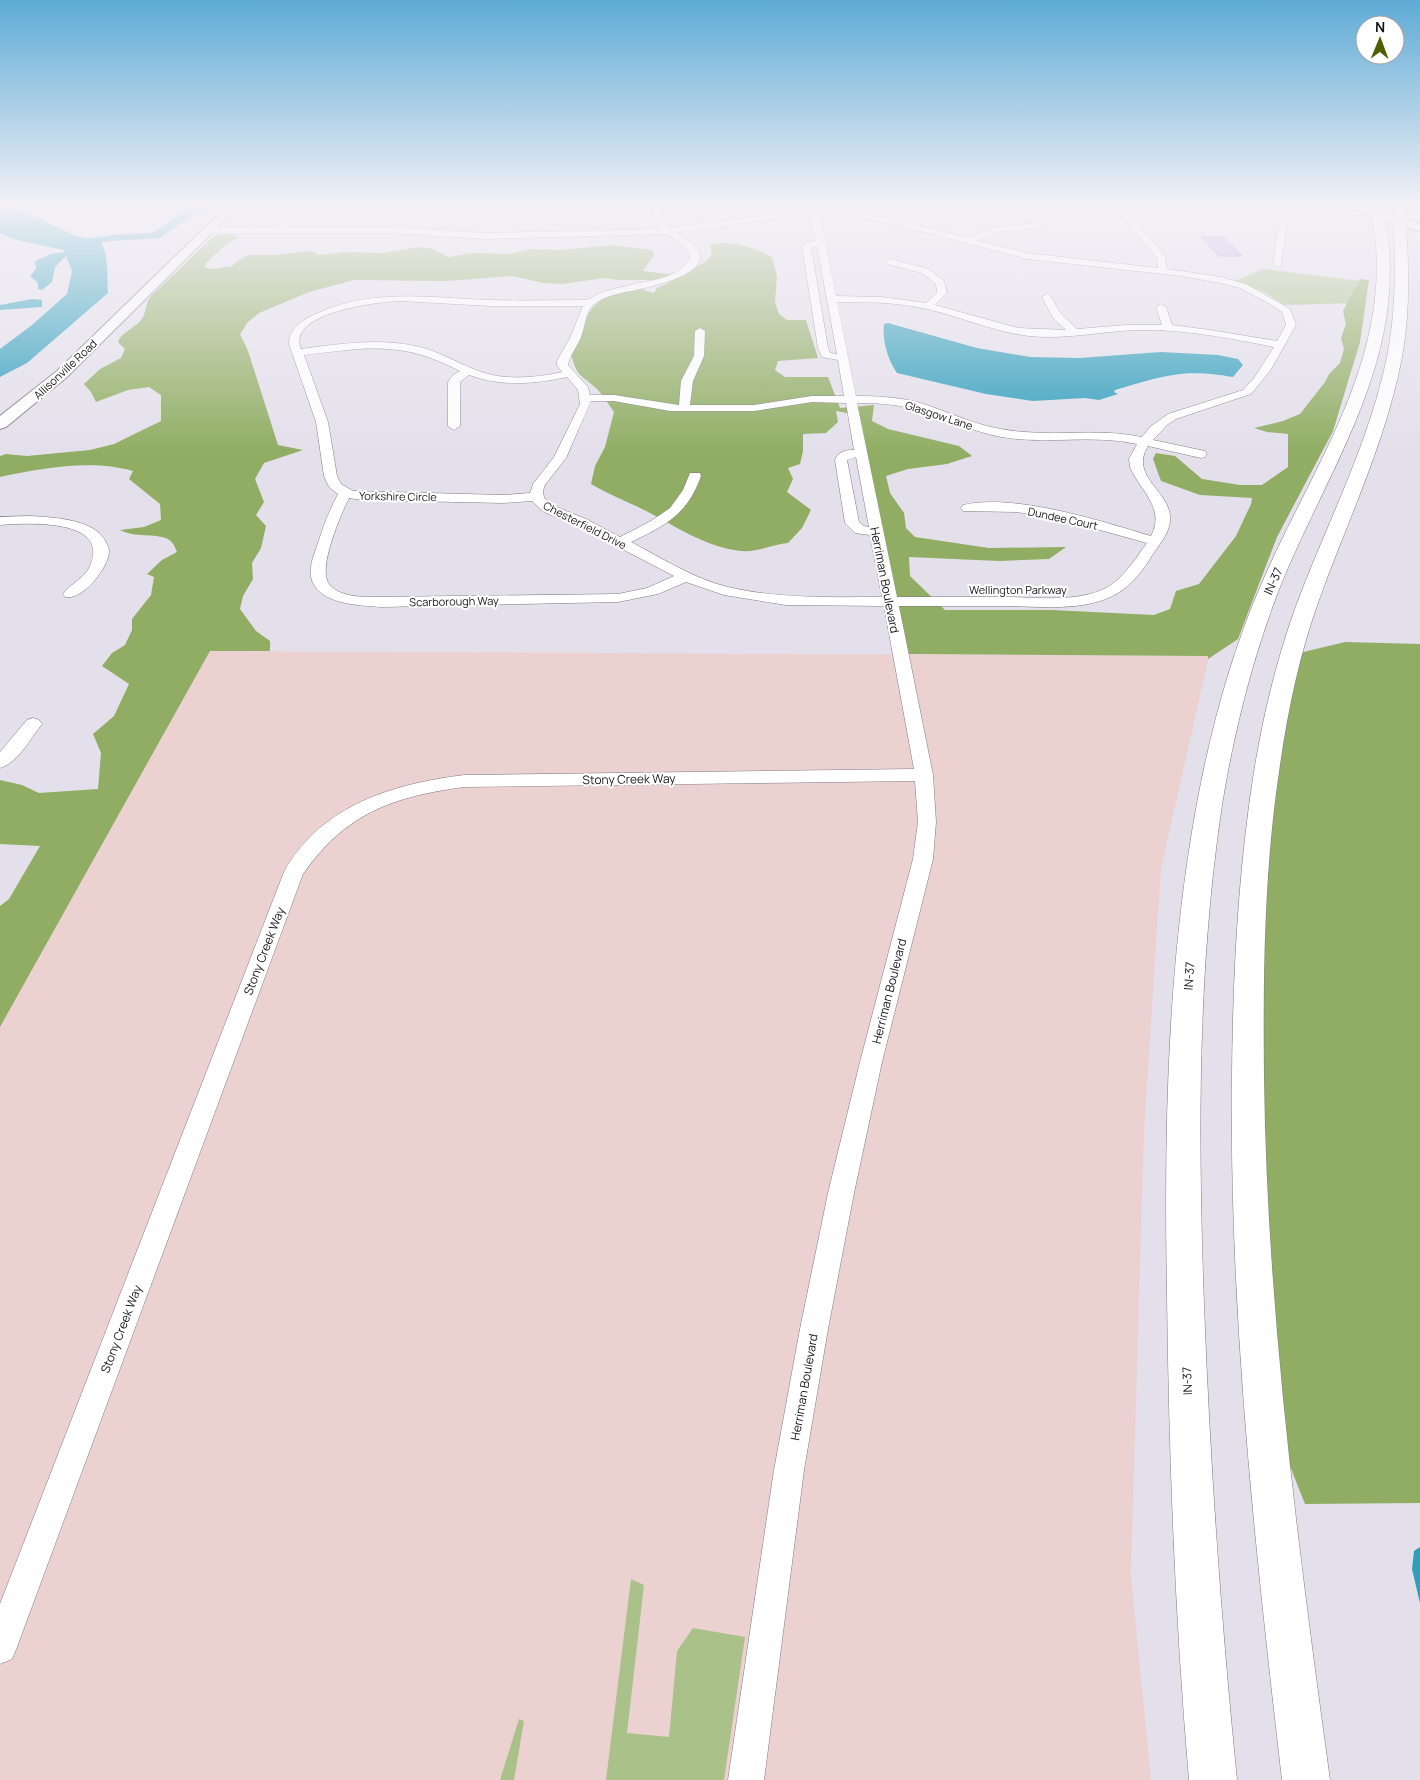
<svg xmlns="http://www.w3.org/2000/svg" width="1420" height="1780" viewBox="0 0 1420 1780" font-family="Manrope,sans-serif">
	<rect width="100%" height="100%" fill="#e4e0eb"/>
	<path fill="#ecd1d1" d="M210 651 1209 656 1161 869 1144 1132 1131 1575 1151 1780H0V1027Z"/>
	<g fill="#aac189">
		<path d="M1263 269 1360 281 1358 303 1285 305 1264 292 1235 281Z"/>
		<path d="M631 1579 644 1585 627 1733 669 1737 677 1651 693 1628 745 1637 724 1780H606Z"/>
		<path d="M519 1719 524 1721 514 1780H500Z"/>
	</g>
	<g fill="#90ad63">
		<path d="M224 234 235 235 238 238 228 243 206 263 204 267 213 269 232 266 237 261 249 255H275L311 251 319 255 344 252 384 253 419 247 433 249 449 257 471 253 510 254 531 249 559 250 614 245 652 250 654 256 643 271 685 276 688 271 705 262 712 255 710 245C733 239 753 248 772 257L777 276 775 302 779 314 787 320H806L818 358 778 361 775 370 785 377H828L840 408 874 405 872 421 888 429 959 446 972 456 947 464 908 469 886 476 890 493 904 513 906 528 915 537 989 548 1066 547 1049 559 999 561 909 557 910 576 945 610H1052L1154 615 1170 609 1176 591 1199 584 1236 536 1251 504 1252 498 1200 495 1161 481 1153 459 1156 453 1175 456 1202 479 1240 485H1262L1288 467V434L1267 432 1254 428 1283 421 1300 414 1325 382 1329 374 1340 363 1344 349 1341 338 1346 324 1343 311 1360 279 1369 280 1360 342 1333 431 1277 537 1238 639 1208 659V656L909 654 858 415 836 411 838 422 826 433 803 434V451L800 464 788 468 793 479 787 492 811 510 802 528 788 543C774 544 755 553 742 551 704 548 670 522 636 506 621 499 606 493 591 484L595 466 605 447 614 412C609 405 603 395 597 389 581 374 577 378 571 354 581 344 581 333 586 320 592 300 615 290 635 289 641 288 648 292 654 293L657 288 674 280H618L605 278 562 284 543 283 513 276 446 281 354 280 309 292 259 313 248 322 240 334 248 351 278 445 303 450 264 463 255 479 264 502 256 515 266 526 261 548 252 563 253 579 243 596 240 609 256 631 270 641V651H210L0 1027V906L9 899 40 846 0 844V780L22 785 39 793 98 789 101 753 93 734 114 716 129 684 102 666 112 653 125 645 132 630V619L151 595 154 577 147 574 162 560 177 552C175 547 173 542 168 539 156 533 135 538 120 530L144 527 161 520 160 504 129 479 133 471C93 459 41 468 0 477V456L6 454 27 456 90 450 114 444 161 421V395L149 387 128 390 96 402 91 392 84 384 100 369 121 358 125 349 118 342C122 331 137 328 143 317 147 309 146 301 152 295L214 236Z"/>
		<path d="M1345 642 1420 644V1503L1305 1504 1263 1398 1253 899 1291 655Z"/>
	</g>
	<g fill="#2f9ebb">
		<path d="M0 205 36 217 74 235 101 242C109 256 107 277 108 293L27 363 0 377V349L32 325 67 294 72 271 66 256 55 267 52 282 42 290 38 289V283L30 276 36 269 35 261 51 254 65 252 63 250 17 240 0 233Z"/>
		<path d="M32 299 42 300V307L0 310V305Z"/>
		<path d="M888 323 977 348 1030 357 1080 358 1161 352 1218 355 1238 359 1243 365 1233 377C1183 368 1163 376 1115 390L1114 392 1118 394 1099 400 1085 398 1033 401 986 394 897 373C888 360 882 341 884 324Z"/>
		<path d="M1420 1547V1603L1412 1569 1414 1551Z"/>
	</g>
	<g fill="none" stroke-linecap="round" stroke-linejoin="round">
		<path fill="#2f9ebb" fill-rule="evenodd" d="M208 205H225L224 207 195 214 159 238 111 241 74 247 68 244 74 241 111 235 152 233 187 210Z"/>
	</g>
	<path fill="#c0a3eb" stroke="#8c8992" d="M1201 237H1223L1242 256H1219Z"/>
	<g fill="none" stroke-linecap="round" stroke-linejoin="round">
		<g stroke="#7f7b84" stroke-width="1">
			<g id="minor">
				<path d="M230 205H238L230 211 226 209Z"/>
				<path d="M313 205H325L295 216 285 227H390L485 233 661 229 653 215 652 205H660L661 215 670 228 778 214H811L809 205H817L819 214H859L894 219 968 238 994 227 1039 223 1043 226 1042 228 996 232 977 241 1027 253 1158 268 1157 258 1113 205H1121L1165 256 1167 269 1221 277 1246 284 1290 309 1296 325 1270 371 1251 394 1176 419 1167 425 1153 440 1205 451 1207 454 1205 457 1201 458 1148 446C1128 477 1173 492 1170 521 1169 533 1160 544 1153 554 1144 569 1133 584 1118 593 1084 613 1038 606 1001 606 967 606 933 606 899 606L933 775 936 822 933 859 882 1062 854 1193 828 1329 804 1470 764 1780H728L774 1470 800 1329 828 1193 860 1062 913 859 918 822 915 781 464 787C392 797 346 813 303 874L17 1647 12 1659 0 1664V1604L284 872C321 805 393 784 464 775L914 769 884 606 786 605 724 595 686 582 658 594 618 602 381 607C359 605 317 605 311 577 309 565 315 552 319 540 324 524 330 509 338 494L329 487 324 476 316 422 289 344C289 327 304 319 318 313 373 288 432 298 490 300 522 301 553 300 585 300 590 300 594 296 598 294 610 289 623 287 635 284 654 280 682 277 690 257L686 248 667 234 485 239 390 233H209L205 230 209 227H276L289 212ZM778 218H811L816 241 806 242 802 246 818 348 822 357 838 360 844 396H812L754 405H690L693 381 704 356 705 331 700 328 695 331 694 356 681 381 679 405 614 395H590L588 387 568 365C570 354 577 347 581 337 585 327 585 313 593 305 600 299 609 296 617 294 632 290 716 278 697 249 692 242 683 237 676 232ZM820 218H859L894 224 1027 259 1181 276 1220 283 1240 288 1270 304 1282 312 1286 325 1277 341 1210 330 1172 325 1166 307 1161 304 1156 307 1162 325H1126L1077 329 1061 314 1050 295 1047 294 1042 297 1053 318 1066 330 1018 328 935 305 947 293 944 281 928 269 890 259 887 260V264L922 273 936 284 937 292 926 303 882 297 836 296ZM817 246 837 354 830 353 828 348 811 247ZM400 301 490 306H583L570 338 557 361V365L562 372C534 378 503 381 476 370 455 362 437 350 415 346 378 338 339 344 301 349 286 312 378 302 400 301ZM837 302C868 302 900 302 931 310 964 318 995 332 1029 336 1066 340 1102 331 1139 330 1184 329 1229 338 1274 347L1254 378 1243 390 1168 414 1150 427 1142 437C1095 427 1047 438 1001 429 971 424 945 410 917 402 897 397 876 396 856 396ZM357 349C400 347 422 352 460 371L453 375 448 382V426L454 430 460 426V382L469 375C502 387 534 384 567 377L578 390 580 404 554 457 533 484 530 493 503 495 353 491 341 484 337 476 328 422 304 355ZM591 401H614L670 411H754L812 402 846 403 854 450C846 450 838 451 835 460L845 523 855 533 870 535 882 597C830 597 779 599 728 587 694 579 662 558 631 542 666 525 687 515 701 476L700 473H690L683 490 670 508 651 521 620 537 586 519 554 506 544 498 543 491 545 485 566 458ZM857 403C875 403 893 404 910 408 941 415 969 431 1001 437 1046 445 1093 434 1137 444L1129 459 1130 467C1140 491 1166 508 1151 536 1101 521 1014 493 963 505L961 508 963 511 1016 512 1039 515 1082 525 1147 543C1135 559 1124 578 1106 588 1076 603 1036 597 1004 597 968 597 932 597 897 597ZM856 457 869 527 864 526 859 522 847 460ZM349 498 362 500 503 503 532 501 544 512 576 525 674 576 647 588 618 594 381 597C365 597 340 598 329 584 317 569 341 514 349 498Z"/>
				<path d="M1243 205C1258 204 1277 211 1287 223L1281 266 1278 267 1273 264 1279 224 1272 218Z"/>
				<path d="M30 516C51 517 89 519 103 537 105 540 109 547 109 551 109 568 82 601 65 597L63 594C70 584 85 578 90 566 111 518 27 523 0 525V517Z"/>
				<path d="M33 718 39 720 42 724 39 728C29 741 17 763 0 768V752L27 720Z"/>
			</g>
		</g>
		<g stroke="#7f7b84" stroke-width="2">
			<g id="major">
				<path d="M1345 205H1360L1420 224V231L1346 207Z"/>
				<path d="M230 206 235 209 234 211 67 377 6 427 0 429V416L57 371 226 207Z"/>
			</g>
		</g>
		<g stroke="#7f7b84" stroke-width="1">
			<g id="highway">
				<path d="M1370 205H1382C1416 349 1331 461 1280 587 1253 656 1234 731 1222 805 1197 971 1198 1138 1204 1305 1210 1463 1221 1622 1237 1780H1189C1175 1618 1169 1457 1167 1295 1164 1130 1167 965 1197 803 1211 729 1231 654 1261 585 1314 461 1402 348 1370 205Z"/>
				<path d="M1392 205H1404C1409 256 1411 306 1402 357 1386 442 1348 519 1319 600 1299 655 1287 714 1279 772 1264 873 1263 975 1264 1077 1267 1312 1298 1547 1330 1780H1282C1255 1546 1229 1311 1232 1074 1233 975 1238 876 1253 778 1262 720 1276 661 1296 606 1327 523 1369 444 1387 357 1397 306 1396 256 1392 205Z"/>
			</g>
		</g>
		<use href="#minor" fill="#fff" fill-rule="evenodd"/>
		<use href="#major" fill="#fff" fill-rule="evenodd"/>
		<use href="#highway" fill="#fff" fill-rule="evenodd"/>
	</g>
	<linearGradient id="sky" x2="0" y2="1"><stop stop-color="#5eabd6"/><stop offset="0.45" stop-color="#f3f1f6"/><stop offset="1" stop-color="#f3f1f6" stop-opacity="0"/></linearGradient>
	<rect width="1420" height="454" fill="url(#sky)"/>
	<g text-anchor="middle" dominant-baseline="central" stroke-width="4" stroke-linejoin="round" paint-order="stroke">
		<g font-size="11" fill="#161518" stroke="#fff">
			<text transform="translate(65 369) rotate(-43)">Allisonville Road</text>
			<text transform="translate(939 415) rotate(18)">Glasgow Lane</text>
			<text transform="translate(398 496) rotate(1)">Yorkshire Circle</text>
			<text transform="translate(1063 518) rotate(12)">Dundee Court</text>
			<text transform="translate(585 525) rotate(27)">Chesterfield Drive</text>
			<text x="1018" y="589">Wellington Parkway</text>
			<text transform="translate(454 601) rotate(-1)">Scarborough Way</text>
		</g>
		<g font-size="12" fill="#161518" stroke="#fff">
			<text transform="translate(885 580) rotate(79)">Herriman Boulevard</text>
			<text transform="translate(1273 581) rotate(-66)">IN-37</text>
			<text transform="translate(629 779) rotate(-1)">Stony Creek Way</text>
			<text transform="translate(264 951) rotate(-69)">Stony Creek Way</text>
			<text transform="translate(1189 976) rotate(-86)">IN-37</text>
			<text transform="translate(889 991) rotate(-76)">Herriman Boulevard</text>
			<text transform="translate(121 1329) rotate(-69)">Stony Creek Way</text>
			<text transform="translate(1187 1381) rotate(-92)">IN-37</text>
			<text transform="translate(804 1387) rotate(-80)">Herriman Boulevard</text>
		</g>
	</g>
	<g transform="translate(1380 40) rotate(1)"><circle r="24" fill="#ffffff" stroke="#a2a1a3"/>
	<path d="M0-4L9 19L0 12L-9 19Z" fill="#4f5e00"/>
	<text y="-8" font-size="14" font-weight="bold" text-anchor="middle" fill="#161518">N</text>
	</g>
</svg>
